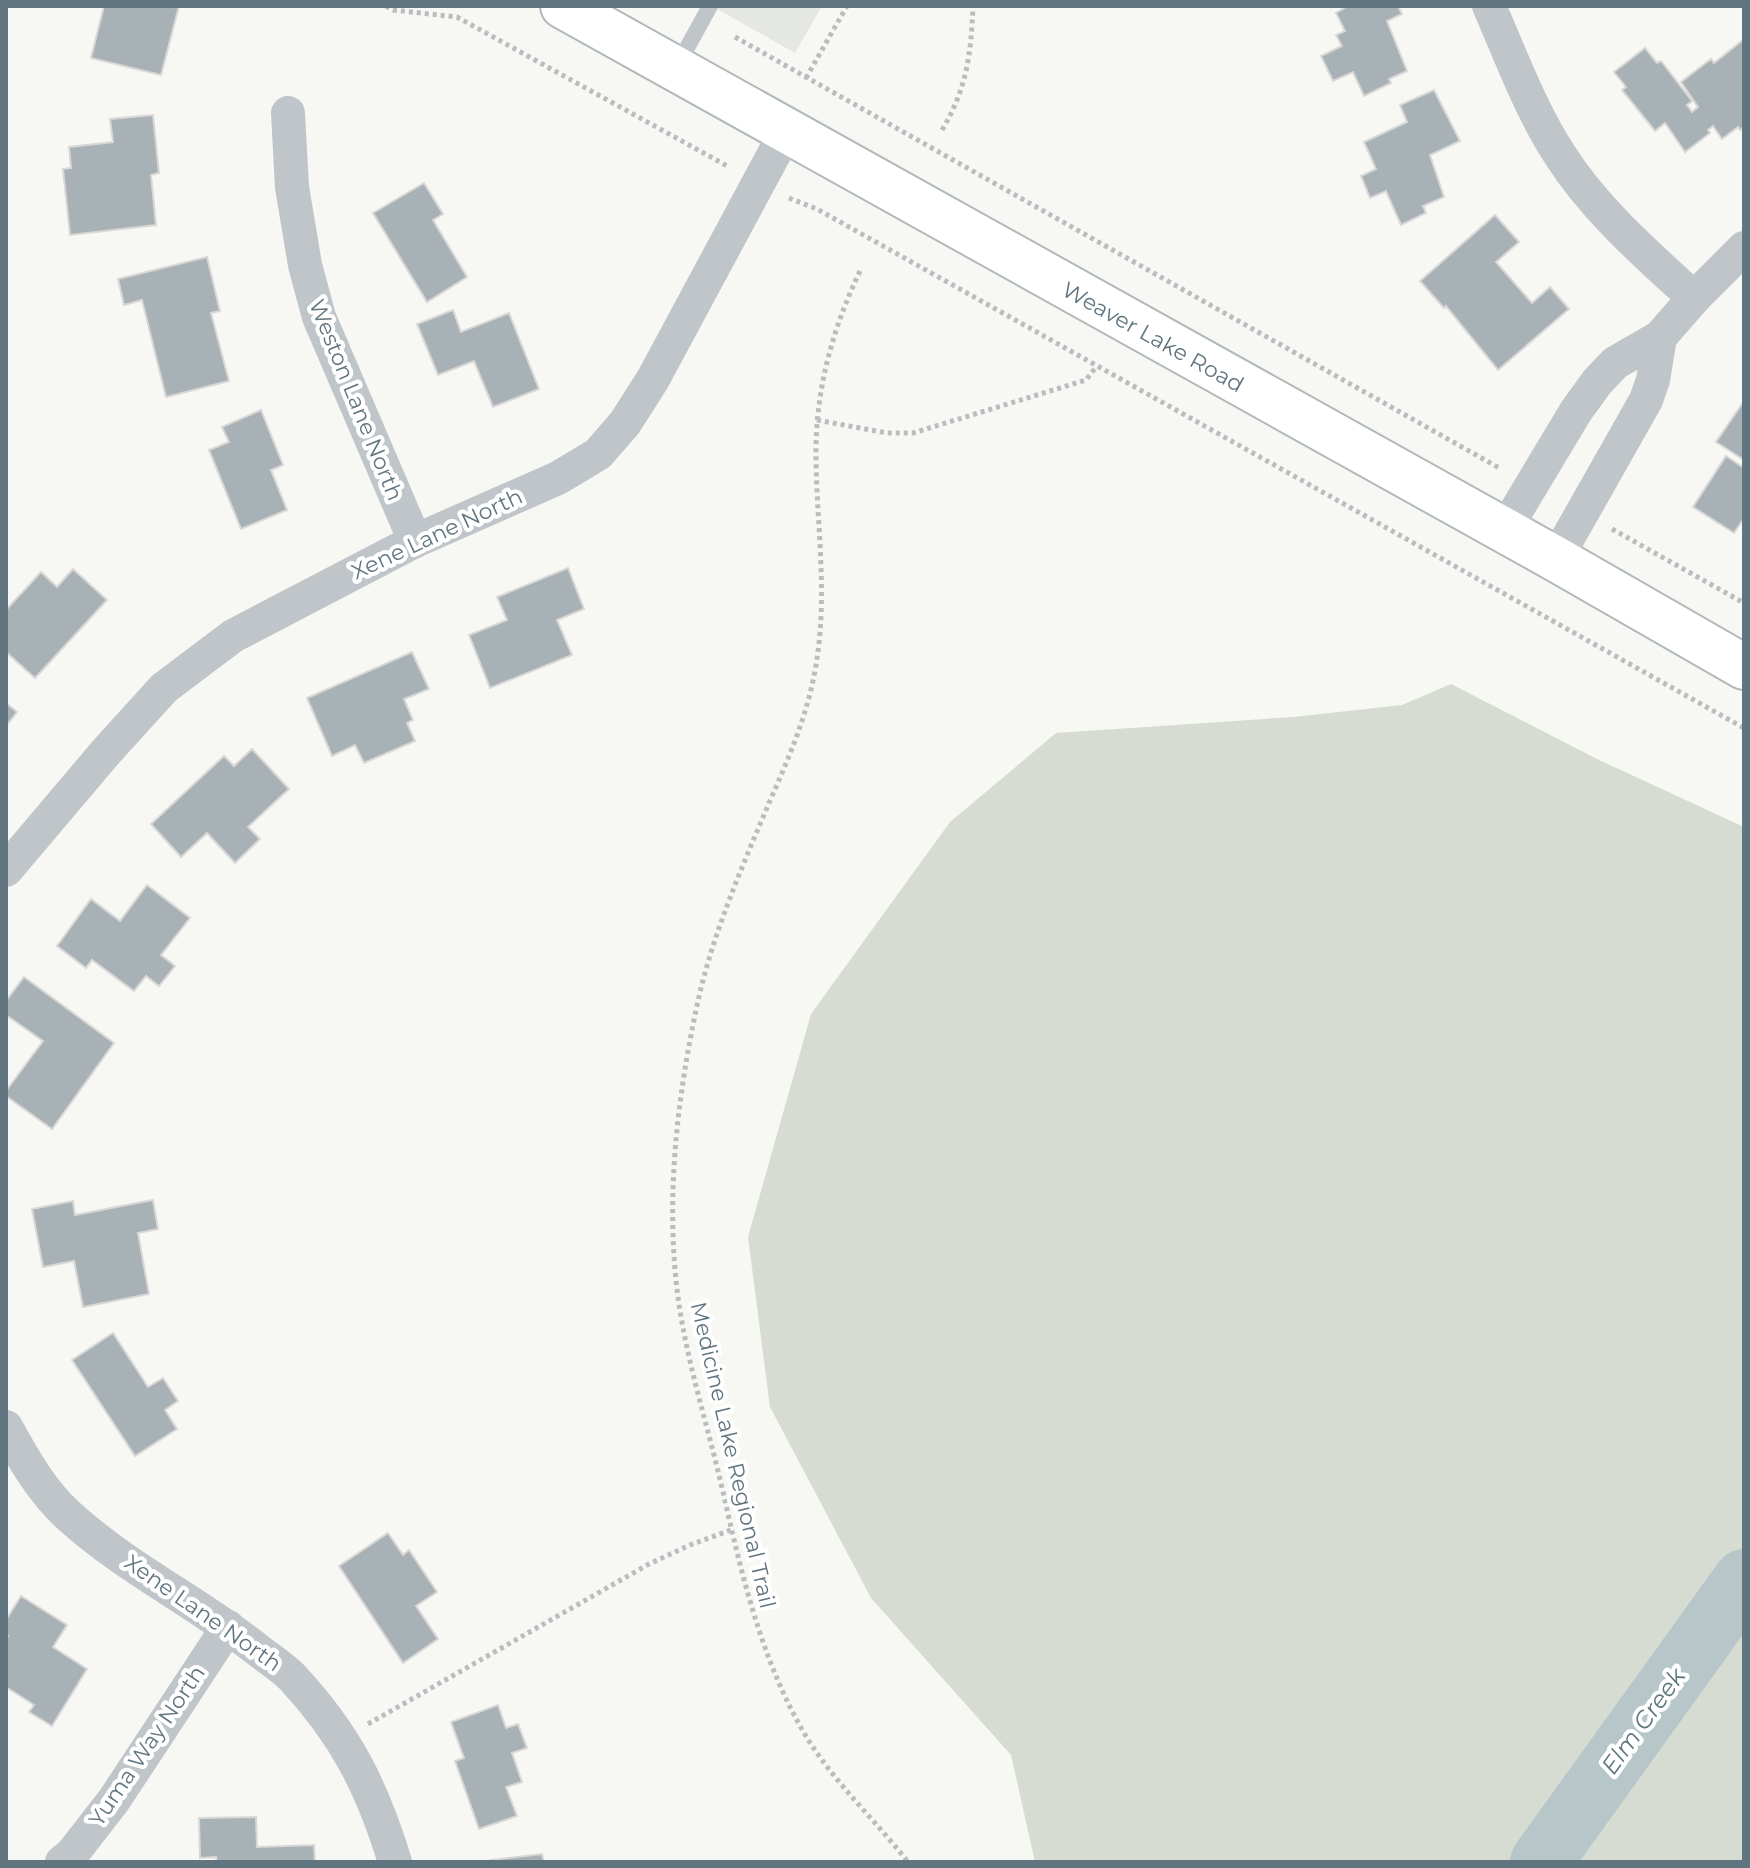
<svg xmlns="http://www.w3.org/2000/svg" width="1750" height="1868" viewBox="0 0 1750 1868" font-family="Montserrat,sans-serif">
	<rect width="100%" height="100%" fill="#f7f7f4"/>
	<path fill="#e5e7e5" d="M712 6H822L795 53Z"/>
	<path fill="#d7dcd3" d="M1451 684 1597 759 1744 827V1862H1035L1011 1755 871 1598 770 1407 748 1237 811 1014 950 822 1056 733 1294 717 1402 705Z"/>
	<g fill="none" stroke-linecap="round" stroke-linejoin="round">
		<path stroke="#b6c6c9" stroke-width="62" d="M1541 1862 1744 1580"/>
	</g>
	<g fill="#a7b1b6" stroke="#d9d8d6" stroke-width="2">
		<path d="M104 6H179L161 75 91 58Z"/>
		<path d="M1348 6H1398L1402 14 1387 21 1407 71 1389 79 1391 83 1364 96 1353 72 1333 81 1321 56 1342 46 1336 35 1345 31 1336 13Z"/>
		<path d="M1744 39V127L1740 130 1738 127 1722 139 1713 126 1708 130 1710 133 1685 152 1665 123 1655 131 1622 90 1626 87 1614 72 1645 48 1657 63 1661 61 1692 101 1687 105 1692 112 1698 107 1681 82 1711 59 1714 63Z"/>
		<path d="M1434 90 1460 141 1430 155 1444 197 1423 206 1426 213 1401 225 1386 191 1370 198 1361 176 1376 169 1364 142 1407 122 1400 105Z"/>
		<path d="M153 115 159 173 151 175 156 225 70 235 63 169 71 168 69 147 113 142 110 119Z"/>
		<path d="M424 183 443 214 433 220 467 277 427 302 373 213Z"/>
		<path d="M1495 215 1519 242 1496 262 1532 303 1550 287 1569 309 1498 370 1446 306 1444 308 1420 281Z"/>
		<path d="M207 257 220 311 211 313 229 381 166 397 142 300 124 305 118 279Z"/>
		<path d="M453 310 461 332 509 313 539 389 493 407 474 361 438 375 417 324Z"/>
		<path d="M1742 404 1744 406V460L1716 442Z"/>
		<path d="M261 410 283 465 271 470 287 510 241 529 209 450 229 442 222 427Z"/>
		<path d="M1726 456 1744 468V518L1734 533 1693 507Z"/>
		<path d="M568 568 584 609 557 620 572 655 490 688 469 635 507 620 497 597Z"/>
		<path d="M73 569 107 600 35 678 6 652V610L41 572 57 587Z"/>
		<path d="M412 652 429 689 404 699 413 720 407 723 415 741 364 763 355 745 332 756 307 698Z"/>
		<path d="M6 703 17 712 6 726Z"/>
		<path d="M252 749 289 789 248 827 260 839 235 863 207 833 181 857 151 824 224 756 234 766Z"/>
		<path d="M147 885 190 918 161 955 175 966 159 986 146 976 134 991 92 960 86 968 57 946 91 899 120 921Z"/>
		<path d="M24 977 114 1043 52 1129 6 1096V1091L43 1041 6 1015V1001Z"/>
		<path d="M153 1200 158 1229 138 1233 149 1294 83 1307 74 1261 43 1267 32 1209 73 1201 75 1215Z"/>
		<path d="M113 1333 148 1387 163 1378 178 1401 165 1410 177 1429 135 1456 72 1360Z"/>
		<path d="M388 1533 403 1555 409 1550 437 1592 416 1606 438 1639 403 1663 339 1566Z"/>
		<path d="M21 1596 67 1625 53 1647 87 1669 52 1726 29 1712 34 1705 6 1687V1640L8 1636 6 1635V1620Z"/>
		<path d="M498 1705 506 1728 518 1724 527 1748 512 1753 522 1782 506 1787 517 1816 479 1829 455 1761 464 1758 451 1722Z"/>
		<path d="M256 1817 257 1847 314 1845 315 1862H217L216 1857 200 1858 199 1818Z"/>
		<path d="M542 1854 544 1862H492L491 1860Z"/>
	</g>
	<g fill="none" stroke-linecap="round" stroke-linejoin="round">
		<g stroke="#b2b9bd" stroke-width="48">
			<path id="secondary" d="M563 6 1556 559 1744 667"/>
		</g>
		<g stroke="#b9bdbf" stroke-width="5" stroke-dasharray="4 4" stroke-linecap="butt">
			<path d="M386 6 393 10 457 17 729 167"/>
			<path d="M735 37 1501 469"/>
			<path d="M806 78 847 6"/>
			<path d="M942 130C967 88 971 54 973 6"/>
			<path d="M789 198 817 209 1744 728"/>
			<path d="M860 271C832 330 815 392 816 458 817 533 829 601 814 676 805 721 787 762 769 803 742 867 713 933 698 1001 676 1102 664 1209 680 1311 690 1372 709 1431 723 1492 742 1576 762 1663 807 1738 835 1783 875 1820 908 1862"/>
			<path d="M817 420 887 433H913L1086 380 1096 367"/>
			<path d="M1612 529 1744 603"/>
			<path d="M368 1724 649 1564 690 1545 731 1530"/>
		</g>
		<path stroke="#bfc5c8" stroke-width="16" d="M676 68 710 6"/>
		<g stroke="#bfc5c8" stroke-width="34">
			<path d="M1489 6C1511 56 1530 109 1560 155 1595 210 1646 254 1694 298"/>
			<path d="M288 113 292 187 305 265 319 317 415 541"/>
			<path d="M1504 531 1576 411 1597 382 1615 363 1660 337 1694 298 1744 248"/>
			<path d="M1556 559 1646 400 1653 380 1660 337"/>
			<path d="M6 870 105 753 164 688 233 636 415 541 558 478 598 454 625 423 653 379 787 130"/>
			<path d="M6 1427C23 1458 42 1492 69 1516 125 1567 195 1601 254 1647 266 1657 281 1666 292 1677 346 1735 372 1787 395 1862"/>
			<path d="M62 1862 72 1854 114 1800 228 1627"/>
		</g>
		<use href="#secondary" stroke="#fff" stroke-width="44"/>
	</g>
	<g text-anchor="middle" dominant-baseline="central" stroke-width="8" stroke-linejoin="round" paint-order="stroke">
		<g font-size="22" fill="#617580" stroke="#fff">
			<text transform="translate(1153 337) rotate(29)">Weaver Lake Road</text>
			<text transform="translate(356 400) rotate(68)">Weston Lane North</text>
			<text transform="translate(437 534) rotate(-25)">Xene Lane North</text>
			<text transform="translate(733 1455) rotate(77)">Medicine Lake Regional Trail</text>
			<text transform="translate(203 1613) rotate(35)">Xene Lane North</text>
			<text transform="translate(147 1746) rotate(-56)">Yuma Way North</text>
		</g>
		<g font-size="24" font-style="italic" fill="#5b767c" stroke="#fff">
			<text transform="translate(1643 1721) rotate(-54)">Elm Creek</text>
		</g>
	</g>
	<rect width="1750" height="1868" fill="none" stroke="#617580" stroke-width="16"/>
</svg>
